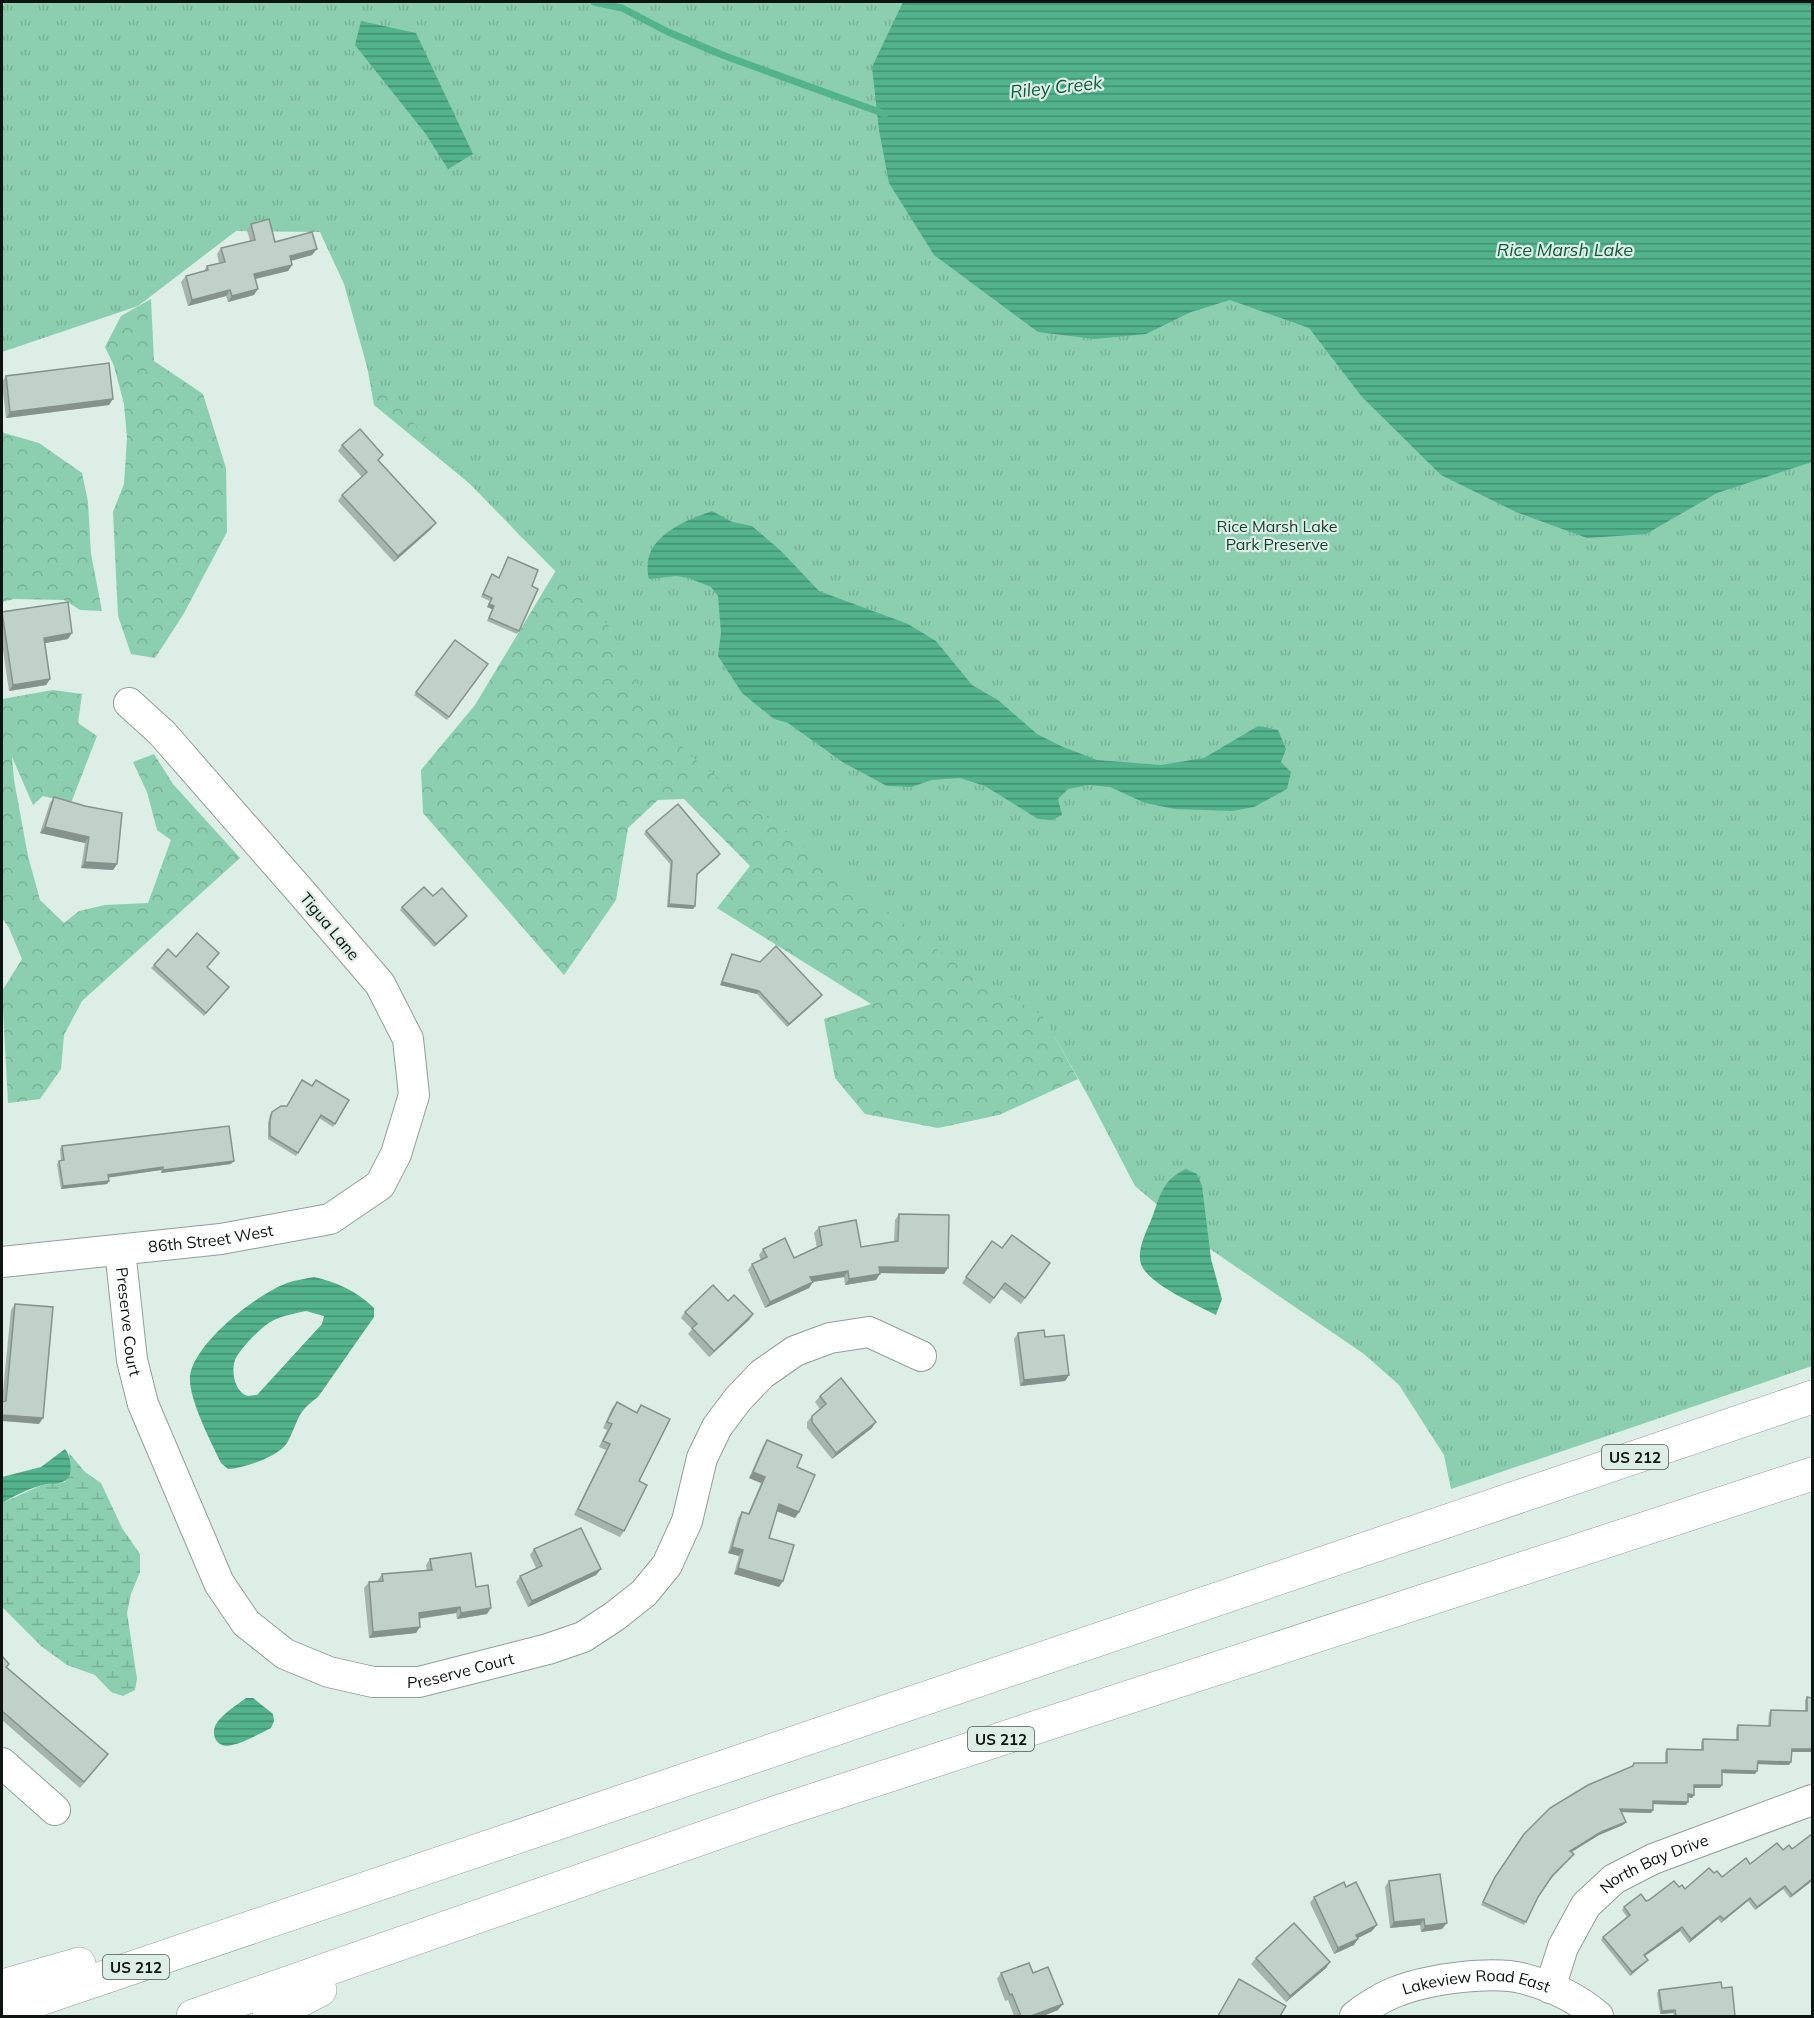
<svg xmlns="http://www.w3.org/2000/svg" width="1814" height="2018" viewBox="0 0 1814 2018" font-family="Mulish,sans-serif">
	<defs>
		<pattern id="forest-crowns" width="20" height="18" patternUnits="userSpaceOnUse" patternTransform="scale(1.5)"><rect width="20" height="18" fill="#8bcfb0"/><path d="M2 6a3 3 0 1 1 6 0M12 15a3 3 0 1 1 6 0" fill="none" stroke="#77b196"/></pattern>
		<pattern id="wetland-marsh" width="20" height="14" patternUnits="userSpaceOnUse" patternTransform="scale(1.5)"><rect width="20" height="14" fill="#8bcfb0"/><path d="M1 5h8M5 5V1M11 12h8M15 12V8" fill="none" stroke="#77b196"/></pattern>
		<pattern id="park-tufts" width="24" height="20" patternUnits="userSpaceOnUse" patternTransform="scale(1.5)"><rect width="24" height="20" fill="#8bcfb0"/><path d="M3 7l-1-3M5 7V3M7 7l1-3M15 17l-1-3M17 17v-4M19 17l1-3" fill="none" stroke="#77b196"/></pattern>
		<pattern id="water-rules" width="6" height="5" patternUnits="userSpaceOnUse" patternTransform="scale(1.5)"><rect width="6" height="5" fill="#53b38c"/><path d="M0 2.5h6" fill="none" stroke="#439071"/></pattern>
	</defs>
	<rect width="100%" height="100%" fill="#dceee5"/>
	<g fill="url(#forest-crowns)">
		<path d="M195 80 934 820 1078 1079 999 1115 938 1128 865 1114 835 1078 824 1019 871 1004 717 908 750 866 684 799 658 800 628 828 616 900 564 975 423 813 421 770 475 705 558 567 520 536 492 502 374 405 364 349 356 270 317 213Z"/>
		<path d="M151 299 154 361 203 394 226 468 227 532 183 615 155 658 131 654 118 616 113 512 124 484 127 438 124 404 114 366 105 347 121 316Z"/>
		<path d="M2 430 4 433 39 443 82 473 88 502 91 554 102 611 80 610 64 600 14 599 2 602Z"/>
		<path d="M53 690 82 694 78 723 97 736 71 803 43 796 33 805 12 757 14 780 28 856 40 900 64 923 79 911 105 905 148 903 171 840 157 830 147 792 133 762 154 754 173 784 240 858 82 1001 64 1035 61 1069 40 1099 8 1103 2 991 22 959 9 928 2 918V699Z"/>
	</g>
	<path fill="url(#wetland-marsh)" d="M69 1453 85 1472 101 1483 122 1528 140 1554V1572L131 1594 127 1613 137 1679 135 1690 123 1696 111 1692 95 1675 67 1665 41 1646 2 1607V1503L42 1485 65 1482 71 1468Z"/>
	<path fill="url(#park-tufts)" d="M2 2H1812V1366L1451 1489 1444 1455 1399 1385 1364 1354 1210 1249 1135 1186 1086 1092 1042 1015 961 968 788 834 687 753 647 702 609 626 463 477 369 374 344 284 320 232 236 231 138 306 2 352Z"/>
	<g fill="url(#water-rules)" fill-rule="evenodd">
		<path d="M903 2H1812V462L1717 493 1646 534 1587 538 1516 512 1441 475 1362 397 1309 328 1230 300 1191 312 1146 334 1094 339 1038 332 934 255 889 183 879 130 872 67Z"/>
		<path d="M361 21 416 33 473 154 448 169 425 133 355 45Z"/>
		<path d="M712 511 732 522 752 526 781 551 819 591 908 624 936 641 972 685 998 700 1037 734 1061 746 1097 760 1161 765 1204 758 1258 726 1278 730 1286 749 1281 762 1291 772 1287 789 1254 807 1232 811 1175 809 1145 803 1110 787 1088 785 1068 789 1058 799 1062 815 1052 820 1038 819 985 786 960 778 932 780 911 787 887 786 844 763 788 723 774 719 742 693 718 656 721 633 718 596 711 587 689 578 676 576 649 579C639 539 681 522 712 511Z"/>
		<path d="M1186 1169 1197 1174 1202 1186 1211 1259 1222 1299 1216 1315C1197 1305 1148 1284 1141 1264 1136 1249 1148 1229 1153 1215 1161 1193 1163 1180 1186 1169Z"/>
		<path d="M314 1277C336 1282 357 1291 374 1308V1317L318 1397C295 1413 299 1422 287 1443 278 1457 244 1468 228 1469L221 1463C211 1442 188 1398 190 1376 194 1343 257 1294 287 1283 295 1280 305 1279 314 1277ZM306 1311 324 1316 322 1324 257 1395C254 1395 251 1396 248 1396 233 1392 230 1366 237 1356 244 1345 257 1332 266 1325 277 1316 293 1314 306 1311Z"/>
		<path d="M65 1449C71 1456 74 1475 66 1480 60 1485 49 1483 42 1485 28 1489 14 1496 2 1503V1477L41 1467Z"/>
		<path d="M246 1698H253L273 1714 274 1721 271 1728C259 1734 245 1742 232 1745 226 1747 219 1745 216 1740 206 1722 234 1708 246 1698Z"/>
	</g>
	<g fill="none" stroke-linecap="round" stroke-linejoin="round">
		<path stroke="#53b38c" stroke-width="7" d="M594 2 622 8 668 32 725 56 885 114"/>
		<g stroke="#8fa098" stroke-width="32">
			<g id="minor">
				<path id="s1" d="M120 1250 132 1360 143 1404 219 1583 246 1623 285 1654 329 1672 373 1682H419L548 1649 583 1637 615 1616 644 1593 667 1565 687 1521 702 1458 717 1427 738 1399 762 1374 795 1351 830 1338 869 1332 921 1356"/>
				<path id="s2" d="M2 1262 221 1239 330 1219 380 1185 396 1154 414 1095 408 1039 380 984 302 893 162 733 129 703"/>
				<path d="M2 1763 55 1810"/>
				<path id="s3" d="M1550 1988 1563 1947 1586 1905 1614 1879 1653 1859 1812 1800"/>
				<path id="s4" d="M1355 2016C1366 2007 1384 1996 1398 1991 1429 1979 1494 1970 1525 1979 1551 1986 1578 1999 1598 2016"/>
			</g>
		</g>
		<g stroke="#8fa098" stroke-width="34">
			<g id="highway">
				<path d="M2 1986 79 1964"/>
				<path d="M2 2012 1812 1397"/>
				<path d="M193 2016 780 1811 1812 1474"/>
				<path d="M269 2016 320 1990"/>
			</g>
		</g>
		<use href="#minor" stroke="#fff" stroke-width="30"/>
		<use href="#highway" stroke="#fff" stroke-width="33"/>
	</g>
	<g fill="#a5b4ad">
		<path d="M251 224 275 242 312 255 291 261 292 265 288 271 256 279 254 295 228 302 226 296 188 306 181 282 186 276 204 271 207 266 219 263 217 254 221 248 250 241 247 230Z"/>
		<path d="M6 376 109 405 6 418 2 382Z"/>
		<path d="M342 445 379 461 431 529 394 562 338 501 342 495 362 477 338 451Z"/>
		<path d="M508 557 532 586 519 631 517 634 487 621 492 609 487 607 490 601 481 597 490 577 492 574 499 578Z"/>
		<path d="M2 612 68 639 45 643 50 679 46 685 9 691 2 643Z"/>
		<path d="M455 640 488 664 447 720 414 695Z"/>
		<path d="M54 797 117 864 113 870 81 868 85 843 40 833 50 803Z"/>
		<path d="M646 831 718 857 697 875 695 906 693 909 667 907 670 864 644 834Z"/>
		<path d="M433 896 467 916 434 947 400 910 402 907Z"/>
		<path d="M219 953 207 967 229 987 204 1016 151 968 154 965 176 957Z"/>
		<path d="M732 954 820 998 787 1027 757 994 720 985 730 957Z"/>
		<path d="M312 1086 349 1100 333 1127 319 1118 296 1156 268 1139V1123L270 1115 272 1112 287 1106Z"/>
		<path d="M62 1146 231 1164 161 1173V1170L109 1177V1181L107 1184 61 1189 57 1164 59 1161H61L60 1149Z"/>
		<path d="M899 1214 944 1274 880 1273 876 1280 845 1285 844 1277 813 1282 809 1288 765 1308 748 1270 752 1264 761 1260 759 1255 763 1249 794 1258 817 1248 814 1233 819 1227 861 1247 894 1242 895 1220Z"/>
		<path d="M992 1241 1002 1248 1050 1263 1021 1304 1001 1289 990 1304 962 1283Z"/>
		<path d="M728 1301 753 1314 749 1320 709 1357 688 1334 692 1329 681 1318 685 1312Z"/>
		<path d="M15 1304 39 1424 2 1402 11 1310Z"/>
		<path d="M1018 1333 1045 1337 1069 1375 1065 1381 1020 1386 1014 1339Z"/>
		<path d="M820 1396 872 1428 832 1459 807 1428V1422L812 1416 820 1409 815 1402Z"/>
		<path d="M617 1402 636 1412 641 1405 639 1481 624 1531 620 1537 574 1515 606 1450 599 1447 607 1430 603 1428 612 1408Z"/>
		<path d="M767 1440 797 1467 795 1518 776 1511 769 1538 783 1581 779 1587 734 1574 739 1556 728 1553 738 1518 742 1512 748 1514 761 1483 749 1478 763 1446Z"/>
		<path d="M534 1549 601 1569 596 1575 528 1607 516 1582 520 1576 536 1568 530 1555Z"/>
		<path d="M430 1559 476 1587 487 1614 457 1619 456 1613 419 1619 416 1633 369 1638 364 1588 369 1582 378 1581V1580L382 1574 427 1571 426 1565Z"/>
		<path d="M2 1656 7 1667 108 1754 80 1788 2 1720Z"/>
		<path d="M1807 1697 1812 1752H1792L1789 1765 1758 1764 1755 1774 1722 1773 1720 1788H1694V1795L1692 1798 1688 1797V1802L1686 1805 1653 1804V1810L1651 1813 1622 1812 1623 1825 1599 1835 1572 1852 1574 1854 1551 1879 1538 1897 1524 1925 1481 1905 1493 1880 1524 1834 1631 1767 1634 1763H1665V1752L1667 1749 1701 1750V1742L1703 1739H1736V1728L1738 1725 1768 1726 1769 1713 1771 1710 1805 1711V1700Z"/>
		<path d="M1783 1850 1812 1881 1790 1898 1783 1889 1755 1910 1748 1901 1721 1923 1718 1919 1689 1943 1680 1931 1645 1956 1648 1960 1645 1963 1630 1976 1601 1940 1603 1937 1627 1917 1622 1910 1624 1907 1649 1900 1679 1887 1685 1889 1714 1873 1722 1877Z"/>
		<path d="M1389 1881 1442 1929 1421 1932 1420 1925 1390 1928 1385 1887Z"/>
		<path d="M1314 1897 1372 1931 1358 1938 1354 1945 1334 1954 1310 1903Z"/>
		<path d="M1256 1958 1330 1962 1326 1968 1286 2002 1251 1964Z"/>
		<path d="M1001 1973H1033L1058 2010 1043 2016H1014L1008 2000 1005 2001 997 1979Z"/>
		<path d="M1722 1988 1735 2016H1674L1673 2013 1660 2014 1657 1993 1659 1990Z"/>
	</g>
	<g fill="#86928d">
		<path d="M317 249 312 255 286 262 290 256Z"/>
		<path d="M292 265 288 271 250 280 254 274Z"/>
		<path d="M258 289 254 295 228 302 232 296Z"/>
		<path d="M230 290 226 296 188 306 192 300Z"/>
		<path d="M113 399 109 405 6 418 10 412Z"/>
		<path d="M436 523 431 529 394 562 398 556Z"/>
		<path d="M489 604 494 606 492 609 487 607Z"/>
		<path d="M72 633 68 639 40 644 44 638Z"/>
		<path d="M50 679 46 685 9 691 13 685Z"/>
		<path d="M45 827 89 837 85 843 40 833Z"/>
		<path d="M720 854 718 857 695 877 697 874Z"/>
		<path d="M85 862 117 864 113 870 81 868Z"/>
		<path d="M669 904 695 906 693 909 667 907Z"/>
		<path d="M467 916 465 919 434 947 436 944Z"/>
		<path d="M722 982 759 991 757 994 720 985Z"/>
		<path d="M822 995 820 998 787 1027 789 1024Z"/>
		<path d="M234 1161 231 1164 161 1173 163 1170Z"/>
		<path d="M163 1167 161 1170 106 1178 108 1175Z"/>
		<path d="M109 1181 107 1184 61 1189 63 1186Z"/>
		<path d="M879 1267 948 1268 944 1274 875 1273Z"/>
		<path d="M848 1271 844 1277 806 1283 810 1277Z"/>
		<path d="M880 1274 876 1280 845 1285 849 1279Z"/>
		<path d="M813 1282 809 1288 765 1308 770 1302Z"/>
		<path d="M753 1314 749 1320 709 1357 714 1351Z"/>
		<path d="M1069 1375 1065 1381 1020 1386 1024 1380Z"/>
		<path d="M2 1415 43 1418 39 1424 2 1421Z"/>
		<path d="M876 1422 872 1428 832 1459 836 1453Z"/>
		<path d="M753 1472 765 1477 761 1483 749 1478Z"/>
		<path d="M779 1504 799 1512 795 1518 774 1510Z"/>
		<path d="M732 1547 743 1550 739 1556 728 1553Z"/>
		<path d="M738 1568 783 1581 779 1587 734 1574Z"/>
		<path d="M601 1569 596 1575 528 1607 532 1601Z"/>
		<path d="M460 1607 456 1613 414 1619 419 1613Z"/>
		<path d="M491 1608 487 1614 457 1619 461 1613Z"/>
		<path d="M420 1627 416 1633 369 1638 373 1632Z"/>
		<path d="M1792 1749H1812V1752H1790Z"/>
		<path d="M1758 1761 1791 1762 1789 1765 1755 1764Z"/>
		<path d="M1722 1770 1757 1771 1755 1774 1720 1773Z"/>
		<path d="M1694 1785H1722L1720 1788H1692Z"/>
		<path d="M1688 1794 1694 1795 1692 1798 1686 1797Z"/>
		<path d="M1653 1801 1688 1802 1686 1805 1651 1804Z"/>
		<path d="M1620 1809 1653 1810 1651 1813 1618 1812Z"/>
		<path d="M1626 1822 1623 1825 1599 1835 1568 1854 1570 1851 1601 1832Z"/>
		<path d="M1812 1879V1881L1790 1898 1792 1895Z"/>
		<path d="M1785 1886 1783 1889 1755 1910 1757 1907Z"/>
		<path d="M1750 1898 1748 1901 1721 1923 1724 1919Z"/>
		<path d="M1720 1916 1718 1919 1689 1943 1691 1939Z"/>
		<path d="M1424 1919 1420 1925 1390 1928 1394 1922Z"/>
		<path d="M1447 1923 1442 1929 1421 1932 1425 1926Z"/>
		<path d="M1377 1925 1372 1931 1352 1941 1356 1935Z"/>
		<path d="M1682 1927 1680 1931 1642 1958 1644 1955Z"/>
		<path d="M1358 1939 1354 1945 1334 1954 1338 1948Z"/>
		<path d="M1648 1960 1645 1963 1630 1976 1632 1972Z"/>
		<path d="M1330 1962 1326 1968 1286 2002 1290 1996Z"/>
		<path d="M1063 2004 1058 2010 1043 2016H1031Z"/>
		<path d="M1675 2010 1673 2013 1660 2014 1662 2011Z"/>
	</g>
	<g fill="#c0d1c9" stroke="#86928d" stroke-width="1.5">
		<path d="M269 219 275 242 312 232 317 249 290 256 292 265 254 274 258 289 232 296 230 290 192 300 186 276 208 270 207 266 225 262 221 248 255 240 251 224Z"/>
		<path d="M109 363 113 399 10 412 6 376Z"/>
		<path d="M360 429 383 455 378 460 436 523 398 556 342 495 367 472 342 445Z"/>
		<path d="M508 557 538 570 532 586 538 589 519 631 489 618 494 606 489 604 492 598 483 594 492 574 499 578Z"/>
		<path d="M68 602 72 633 44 638 50 679 13 685 2 612Z"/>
		<path d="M455 640 488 664 449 717 416 692Z"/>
		<path d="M54 797 85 806 122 813 117 864 85 862 89 837 45 827Z"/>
		<path d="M678 804 720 854 697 874 695 906 669 904 672 861 646 831Z"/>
		<path d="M424 887 433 896 442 888 467 916 436 944 402 907Z"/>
		<path d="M197 933 219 953 207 967 229 987 206 1013 154 965 168 949 176 957Z"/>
		<path d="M776 946 822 995 789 1024 759 991 722 982 732 954 760 962Z"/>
		<path d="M302 1080 312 1086 316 1080 349 1100 335 1124 321 1115 298 1153 270 1136V1120L272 1112 281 1106H287Z"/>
		<path d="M229 1126 234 1161 163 1170V1167L108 1175 109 1181 63 1186 59 1161 64 1160 62 1146Z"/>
		<path d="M899 1214 949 1215 948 1268 879 1267 880 1274 849 1279 848 1271 810 1277 813 1282 770 1302 752 1264 767 1257 763 1249 785 1238 794 1258 822 1245 819 1227 856 1220 861 1247 898 1241Z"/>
		<path d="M1012 1235 1050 1263 1025 1298 1005 1283 994 1298 966 1277 992 1241 1002 1248Z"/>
		<path d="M713 1285 728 1301 734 1295 753 1314 714 1351 692 1328 697 1324 685 1312Z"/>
		<path d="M15 1304 53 1307 43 1418 2 1415V1402L6 1401Z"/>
		<path d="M1044 1330 1045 1337 1064 1335 1069 1375 1024 1380 1018 1333Z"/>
		<path d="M841 1378 876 1422 836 1453 812 1422V1416L826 1404 820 1396Z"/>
		<path d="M617 1402 637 1413 641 1405 670 1419 639 1481 647 1485 624 1531 578 1509 610 1444 603 1441 612 1424 607 1422Z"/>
		<path d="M767 1440 802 1455 797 1467 815 1475 799 1512 779 1504 769 1538 794 1545 783 1581 738 1568 743 1550 732 1547 742 1512 749 1514 765 1477 753 1472Z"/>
		<path d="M581 1528 601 1569 532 1601 520 1576 542 1566 534 1549Z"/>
		<path d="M471 1553 476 1587 488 1585 491 1608 461 1613 460 1607 419 1613 420 1627 373 1632 369 1582 383 1581 382 1574 432 1570 430 1559Z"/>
		<path d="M2 1656 9 1664 6 1667 108 1754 84 1782 2 1711Z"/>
		<path d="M1807 1697 1812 1698V1749H1792L1791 1762 1758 1761 1757 1771 1722 1770V1785H1694V1795L1688 1794V1802L1653 1801V1810L1620 1809 1626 1822 1601 1832 1570 1851 1574 1854 1552 1876 1538 1897 1526 1922 1483 1902 1495 1877 1524 1834 1550 1808 1588 1785 1633 1766 1634 1763H1667V1749L1703 1750V1739L1738 1740V1725L1770 1726 1771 1710 1807 1711Z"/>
		<path d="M1812 1834V1879L1792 1895 1785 1886 1757 1907 1750 1898 1724 1919 1720 1916 1691 1939 1682 1927 1644 1955 1648 1960 1632 1972 1603 1937 1630 1915 1624 1907 1641 1894 1646 1901 1649 1900 1674 1881 1679 1887 1682 1885 1685 1889 1709 1868 1714 1873 1717 1871 1722 1877 1746 1858 1750 1864 1777 1843 1783 1850 1789 1845 1792 1849Z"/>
		<path d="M1440 1874 1447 1923 1425 1926 1424 1919 1394 1922 1389 1881Z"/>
		<path d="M1344 1882 1346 1887 1356 1882 1377 1925 1356 1935 1358 1939 1338 1948 1314 1897Z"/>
		<path d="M1294 1923 1330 1962 1290 1996 1256 1958Z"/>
		<path d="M1029 1963 1033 1973 1048 1967 1063 2004 1031 2016H1021L1012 1994 1010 1995 1001 1973Z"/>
		<path d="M1239 1979 1286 2006 1280 2016H1218Z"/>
		<path d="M1721 1982 1722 1988 1732 1987 1735 2016H1676L1675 2010 1662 2011 1659 1990Z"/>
	</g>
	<g text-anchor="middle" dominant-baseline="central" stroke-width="4.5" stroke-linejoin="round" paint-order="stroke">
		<g fill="#dceee5" stroke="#4b5551" stroke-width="1.5">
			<rect x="1602" y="1445" width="66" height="24" rx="4.5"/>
			<rect x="968" y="1727" width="66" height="24" rx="4.5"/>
			<rect x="103" y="1955" width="66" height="24" rx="4.5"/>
		</g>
		<g font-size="15" font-weight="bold" fill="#0d1411">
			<text x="1635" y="1457">US 212</text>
			<text x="1001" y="1739">US 212</text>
			<text x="136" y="1967">US 212</text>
		</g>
		<g font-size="16" fill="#143e2e" stroke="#dceee5">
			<text x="1277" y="526">Rice Marsh Lake<tspan x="1277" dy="18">Park Preserve</tspan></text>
		</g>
		<g font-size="16" fill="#0d1411" stroke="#dceee5">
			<text transform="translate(330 926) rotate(50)">Tigua Lane</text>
			<text stroke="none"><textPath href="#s2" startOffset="210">86th Street West</textPath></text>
			<text stroke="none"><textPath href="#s1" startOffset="72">Preserve Court</textPath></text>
			<text stroke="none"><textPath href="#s1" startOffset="630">Preserve Court</textPath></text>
			<text stroke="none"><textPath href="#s3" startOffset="172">North Bay Drive</textPath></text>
			<text stroke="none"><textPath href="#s4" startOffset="130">Lakeview Road East</textPath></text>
		</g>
		<g font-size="18" font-style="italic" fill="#0e5b41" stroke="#dceee5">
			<text transform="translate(1056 87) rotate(-6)">Riley Creek</text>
			<text x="1565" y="249">Rice Marsh Lake</text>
		</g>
	</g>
	<rect width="1814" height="2018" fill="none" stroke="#0d1411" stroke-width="6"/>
</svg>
